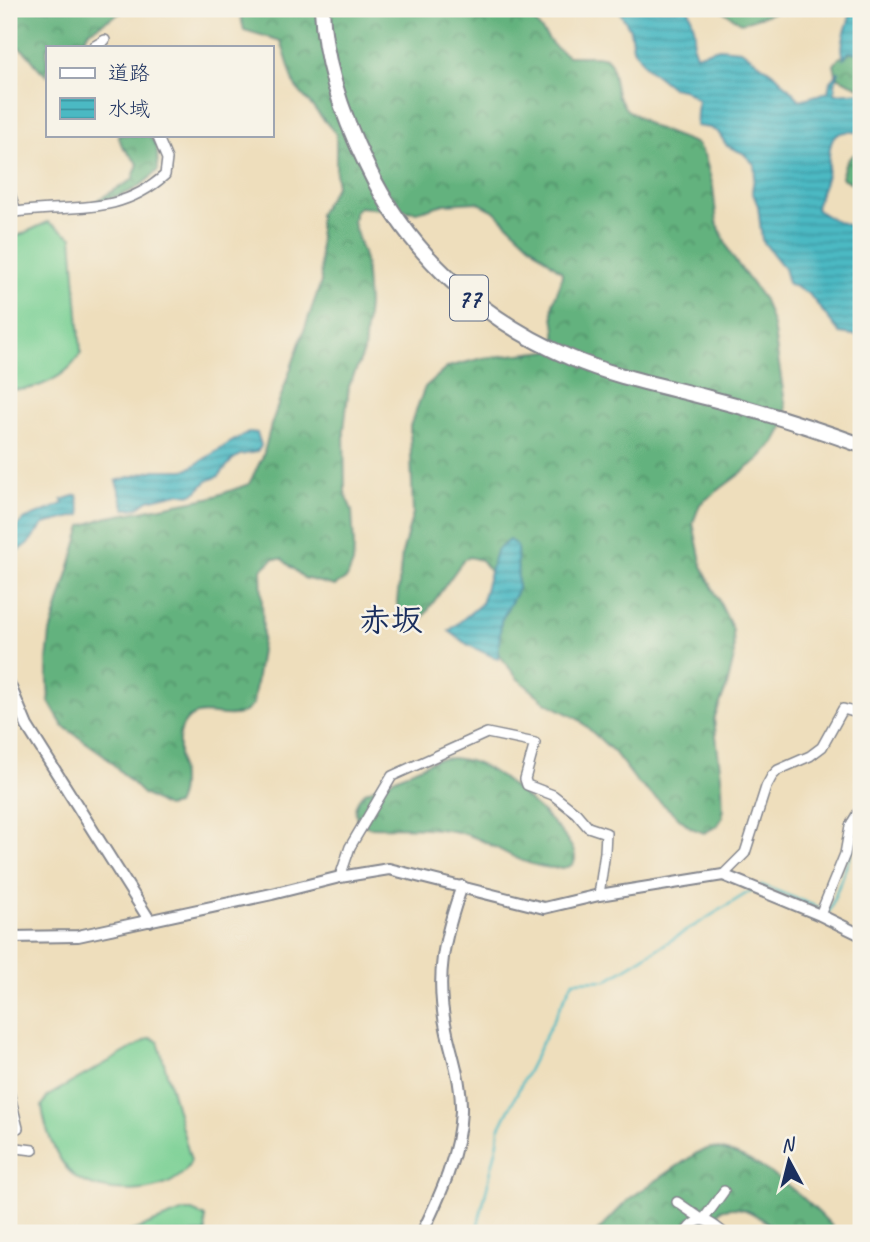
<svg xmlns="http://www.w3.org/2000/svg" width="870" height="1242" viewBox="0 0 870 1242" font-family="Caveat,'Klee One',sans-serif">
	<defs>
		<pattern id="forest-crowns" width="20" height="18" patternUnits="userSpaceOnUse" patternTransform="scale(1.75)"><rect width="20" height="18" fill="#63b27e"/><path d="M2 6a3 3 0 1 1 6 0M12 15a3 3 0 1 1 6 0" fill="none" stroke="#51916a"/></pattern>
		<pattern id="water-rules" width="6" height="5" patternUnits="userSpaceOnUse" patternTransform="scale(1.75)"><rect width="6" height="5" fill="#4bb9c3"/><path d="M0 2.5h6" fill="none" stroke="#3e97a2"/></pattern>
	</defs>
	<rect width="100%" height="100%" fill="#f7f3e8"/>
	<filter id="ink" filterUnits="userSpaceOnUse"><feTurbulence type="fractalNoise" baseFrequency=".0143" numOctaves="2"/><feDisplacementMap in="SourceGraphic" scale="14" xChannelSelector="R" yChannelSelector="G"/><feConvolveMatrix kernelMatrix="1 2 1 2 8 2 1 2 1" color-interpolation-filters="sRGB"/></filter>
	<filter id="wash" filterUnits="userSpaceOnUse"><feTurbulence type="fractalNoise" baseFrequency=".00686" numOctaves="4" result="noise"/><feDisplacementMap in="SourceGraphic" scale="28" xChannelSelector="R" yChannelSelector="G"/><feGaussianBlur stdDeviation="1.57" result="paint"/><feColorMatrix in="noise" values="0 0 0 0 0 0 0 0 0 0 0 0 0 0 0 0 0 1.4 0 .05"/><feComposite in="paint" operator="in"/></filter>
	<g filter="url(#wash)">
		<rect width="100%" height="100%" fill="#eedebc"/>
		<g fill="url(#forest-crowns)" stroke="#3f706e" stroke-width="2">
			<path d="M9 9H127L89 31 80 47H47V76C30 63 31 50 9 43Z"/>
			<path d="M239 9H525L554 46 568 56H596L606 58 611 64 617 95 626 109 653 127 697 144 705 157 713 187 717 223 731 255 764 300 773 326 786 409 785 424 775 442 757 461 700 504 693 523 702 566 733 630 734 657 727 686 714 719 722 785 723 817 717 826 704 833 691 828 638 783 614 752 578 719 547 703 517 678 495 649 491 573 481 560 469 557 464 559 418 624 411 622 400 615 397 603 402 554 413 513 410 426 425 387 448 367 483 358 548 351C563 337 550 321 553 304 556 292 562 285 562 272L538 252 493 210 477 202 444 204 417 212 359 207 355 211 353 222 365 260 368 304 364 352 349 386 344 430 345 492 352 511 354 546 353 563 347 578 335 586 304 578 282 559H273L261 570 263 636 253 704C236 729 203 702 187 720 168 740 190 781 176 805L166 807 143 794 104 755 63 726 49 702 47 661 50 633 82 526 104 518 213 497 249 484 263 456 271 425 321 282 319 214 336 186V134L295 86 281 41 244 30Z"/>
			<path d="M720 9H784L741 23Z"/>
			<path d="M861 47V88L837 77 834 65 839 58Z"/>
			<path d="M118 135H149L157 147 158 170C137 192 123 196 94 202L132 180 138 164 122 146Z"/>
			<path d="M861 150V188L842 178C843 162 849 157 861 150Z"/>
			<path d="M453 758C468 760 480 763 493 772 505 779 613 864 561 868 525 870 501 847 471 836 443 825 400 828 369 827L358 822C353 808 355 802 365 792L437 759Z"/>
			<path d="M710 1148C753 1152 804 1196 832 1226L833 1233C819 1233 800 1237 787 1233 760 1224 752 1201 720 1210L716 1222 717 1233H596L629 1199 697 1153Z"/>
		</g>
		<g fill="#7ad094" stroke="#4a8079" stroke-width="2">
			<path d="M48 222 72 237 81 352C69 376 35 393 9 389V240Z"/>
			<path d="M150 1038 158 1041 191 1161C177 1198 99 1198 73 1175 55 1158 45 1129 42 1106L48 1096Z"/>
			<path d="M184 1211H192L205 1217 206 1233H127Z"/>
		</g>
		<g fill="url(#water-rules)" stroke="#337490" stroke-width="2">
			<path d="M618 9H689L695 31 693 46 696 55 719 48 741 50 776 75 800 100 828 92 830 82 839 71 835 83V94L861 92V133C821 125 833 153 826 178 823 189 817 198 816 209 828 220 847 223 861 232V336L840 333 809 294 788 283 784 268 762 240 758 206 752 191 755 172 754 164 743 153 727 146 718 132 710 128 696 126 698 100 683 89 671 87 646 67 633 48 630 29Z"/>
			<path d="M852 9H861V53L849 52 844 58C838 43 849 24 852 9Z"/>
			<path d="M250 432 257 433 261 445 260 448 256 452 240 455 232 460 219 476 207 481 196 492 189 495 178 493 148 500 137 508 125 509 116 481 155 470H187L231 442Z"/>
			<path d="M77 495 81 515 44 524 28 544 9 557V531L15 529 23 520 63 504 62 500Z"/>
			<path d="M509 540 517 545 518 589 501 621 498 659 468 645 449 631 481 604 496 551Z"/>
		</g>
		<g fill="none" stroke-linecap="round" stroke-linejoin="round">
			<g stroke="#4bb9c3" stroke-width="2.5">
				<path d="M761 885 820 908"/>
				<path d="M826 910 829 912 850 856 856 824"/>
				<path d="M476 1233 498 1142 499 1129 573 981 607 980 752 890"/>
			</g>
		</g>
	</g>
	<g filter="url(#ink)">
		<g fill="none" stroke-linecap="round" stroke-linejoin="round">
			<g stroke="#84868d" stroke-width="12">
				<g id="minor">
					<path d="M93 47 105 40"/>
					<path d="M9 190 16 212"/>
					<path d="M9 213C67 203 116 219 165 175L167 159 157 135"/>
					<path d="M723 875 745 853 766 787 772 776 778 770 810 756 822 747 843 709 861 714"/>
					<path d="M340 877 350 847 392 776 487 733 535 743 525 779 527 785 553 795 576 813 588 827 606 833 605 852 599 895"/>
					<path d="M820 915 845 854 850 826 861 808"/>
					<path d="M9 1092 18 1128H9"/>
					<path d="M9 1147 33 1150"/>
					<path d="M677 1202 703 1220 724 1191"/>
					<path d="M685 1233C699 1213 707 1220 724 1233"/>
				</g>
			</g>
			<g stroke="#84868d" stroke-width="14">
				<g id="tertiary">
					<path d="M9 683 27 726 150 921"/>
					<path d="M9 937 78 936 272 894 340 877 389 869 544 908 599 895 723 875 820 915 861 935"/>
					<path d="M422 1233C441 1194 459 1155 461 1111 462 1084 453 1059 447 1033 434 978 444 937 462 886"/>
				</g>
			</g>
			<g stroke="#84868d" stroke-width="18">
				<path id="primary" d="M322 9C324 64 343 117 367 166 409 254 482 320 571 358 615 377 663 386 709 398 760 411 811 427 861 445"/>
			</g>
			<use href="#minor" stroke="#fff" stroke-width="9"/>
			<use href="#tertiary" stroke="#fff" stroke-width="10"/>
			<use href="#primary" stroke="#fff" stroke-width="14"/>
		</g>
	</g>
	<g text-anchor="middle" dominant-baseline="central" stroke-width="5" stroke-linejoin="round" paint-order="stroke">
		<rect fill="#f7f3e8" stroke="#5d6a87" stroke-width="2" x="450" y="275.5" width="38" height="45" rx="5"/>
		<g font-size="26" font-weight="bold" fill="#1b2f5e">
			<text x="469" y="298">77</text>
		</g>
		<g font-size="32" font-weight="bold" fill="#1b2f5e" stroke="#f7f3e8">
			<text x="391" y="620">赤坂</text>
		</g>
	</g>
	<rect width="870" height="1242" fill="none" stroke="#f7f3e8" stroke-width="35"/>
	<rect x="46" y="46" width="228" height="91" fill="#f7f3e8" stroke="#9fa5b1" stroke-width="2"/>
	<rect x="60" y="68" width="35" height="10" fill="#ffffff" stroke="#9fa5b1" stroke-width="2"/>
	<text x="108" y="80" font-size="21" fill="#1b2f5e">道路</text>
	<rect x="60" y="98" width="35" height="21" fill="url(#water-rules)" stroke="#9fa5b1" stroke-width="2"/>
	<text x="108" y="116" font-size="21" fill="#1b2f5e">水域</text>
	<g transform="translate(789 1161) rotate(353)" stroke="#f7f3e8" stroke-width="5" paint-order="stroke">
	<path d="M0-5L12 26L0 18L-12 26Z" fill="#1b2f5e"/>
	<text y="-10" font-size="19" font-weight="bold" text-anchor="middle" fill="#1b2f5e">N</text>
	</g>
</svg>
